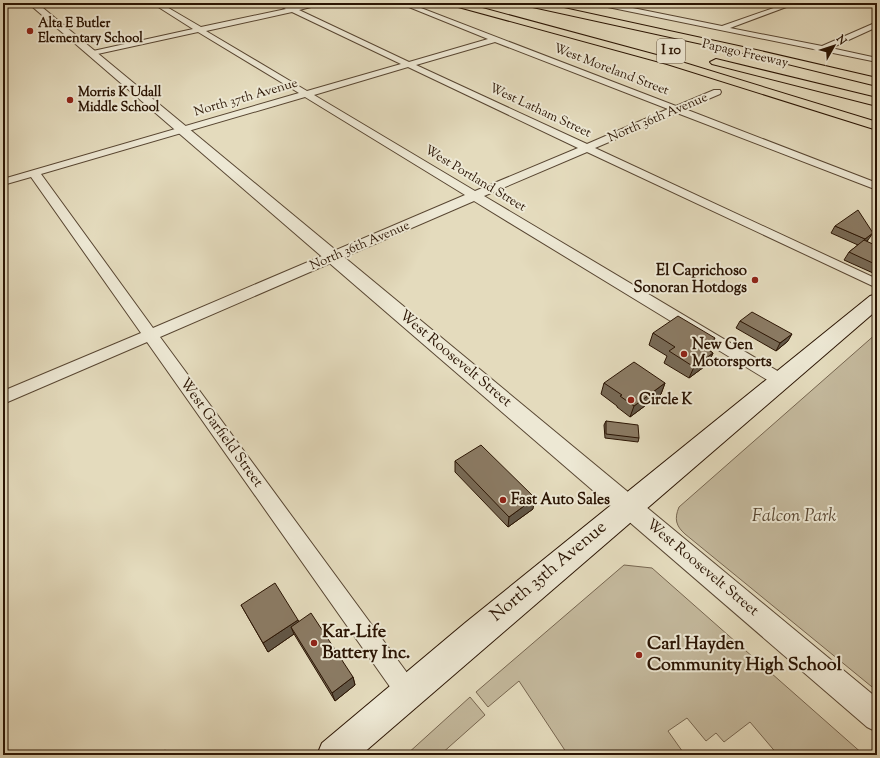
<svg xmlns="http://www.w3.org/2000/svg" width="880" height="758" viewBox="0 0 880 758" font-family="'Sorts Mill Goudy',serif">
	<rect width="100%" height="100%" fill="#e4dbbd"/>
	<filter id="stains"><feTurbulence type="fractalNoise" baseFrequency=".005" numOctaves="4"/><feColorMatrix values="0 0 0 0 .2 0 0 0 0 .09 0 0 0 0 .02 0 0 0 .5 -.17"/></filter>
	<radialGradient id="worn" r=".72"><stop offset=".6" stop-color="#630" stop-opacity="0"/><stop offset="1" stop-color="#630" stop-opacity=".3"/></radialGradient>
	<g fill="#c4b99d" stroke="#776650">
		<path d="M877 333V691L685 534C676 526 674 519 679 507Z"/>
		<path d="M624 565 652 568 864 755H778L750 722 724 742 716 733 706 741 687 718 668 731 685 755H568L519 681 488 707 476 692Z"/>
		<path d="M470 697 485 715 440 755H406Z"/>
	</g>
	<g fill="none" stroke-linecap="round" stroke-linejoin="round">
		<g stroke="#584632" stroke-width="2">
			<g id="minor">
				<path d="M152 3H160L201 27 286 9 275 3H283L293 8 315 3H327L299 10 409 62 488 39 399 3H408L676 106 714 90H720L721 92 720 94 685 109 877 183V190L677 113 595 148 877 279V288L587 152 484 196 786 376 788 380 786 384 780 386 774 384 474 201 160 337 416 685 420 693 416 701 408 705 400 701 147 342 3 404V391L141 333 31 177 3 185V179L299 93 198 32 93 55H90V51H93L193 29ZM292 12 401 64 307 91 206 31ZM495 42 668 109 587 144 416 65ZM408 67 578 148 475 191 314 95ZM305 97 465 195 153 328 41 174Z"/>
				<path d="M595 3H608L722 26 788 3H797L730 28 822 46 877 22V27L831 48 877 58V62L598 5Z"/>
			</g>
		</g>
		<g stroke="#584632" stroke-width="2">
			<g id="tertiary">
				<path d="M27 3 23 5 3 8V4Z"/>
				<path d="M28 3H37L877 698V732L867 727Z"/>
			</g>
		</g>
		<g stroke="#2a1403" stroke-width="2">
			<path id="secondary" d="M877 294V310L361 755H317L322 743 465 623 870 296Z"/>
		</g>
		<g stroke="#2a1403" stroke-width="2">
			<g id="motorway">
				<path d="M449 3H464L675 60 877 122V130L667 64 451 5Z"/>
				<path d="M523 3H541L743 47 877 78V86L743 53 528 6Z"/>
				<path d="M716 59 877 98V106L712 64 710 62Z"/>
			</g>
		</g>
		<use href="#minor" fill="#ede8d4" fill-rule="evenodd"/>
		<use href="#tertiary" fill="#ede8d4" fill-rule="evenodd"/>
		<use href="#secondary" fill="#ede8d4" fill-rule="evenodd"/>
		<use href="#motorway" fill="#e4dbbd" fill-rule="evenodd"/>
	</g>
	<g fill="#786a56" stroke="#2a1403">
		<path d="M835 226 868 240 867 242 877 246V269L873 273 844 260 849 252 858 245 831 233Z"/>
		<path d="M740 321 788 341 776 351 736 328Z"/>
		<path d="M653 333 710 350H709L713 353 708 364 689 378 664 363 667 356 649 345Z"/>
		<path d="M604 383H665L661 394 630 417 617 407V406L601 394Z"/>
		<path d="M606 421 639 438 638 442 605 438 604 425Z"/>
		<path d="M455 461 533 509 508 527 455 472Z"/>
		<path d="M241 605 299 621 353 677 355 685 335 701 294 634 268 652Z"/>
	</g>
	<g fill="#615646" stroke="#2a1403">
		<path d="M873 233 868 240 860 246 865 239Z"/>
		<path d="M877 266V269L873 273Z"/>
		<path d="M792 334 788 341 776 351 780 343Z"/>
		<path d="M715 338 710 350 699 358 704 347Z"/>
		<path d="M713 353 708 364 689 378 694 367Z"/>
		<path d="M665 383 661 394 630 417 634 406Z"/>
		<path d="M535 498 533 509 508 527 509 517Z"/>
		<path d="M298 620 302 629 291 627 294 634 268 652 263 643Z"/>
		<path d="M353 677 355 685 335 701 332 693Z"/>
		<path d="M165 750 171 755H167Z"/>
	</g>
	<g fill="#8b7b64" stroke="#2a1403">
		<path d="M858 210 873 233 865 239 835 226Z"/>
		<path d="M864 240 877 246V265L849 252Z"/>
		<path d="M752 312 792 334 780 343 740 321Z"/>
		<path d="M678 316 715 338 704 347 713 353 694 367 669 351 675 347 653 333Z"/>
		<path d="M634 362 665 383 634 406 620 396 622 395 604 383Z"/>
		<path d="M606 421 638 425 639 438 606 434Z"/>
		<path d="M481 445 535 498 509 517 455 461Z"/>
		<path d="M275 583 298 620 263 643 241 605Z"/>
		<path d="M311 613 353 677 332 693 291 627Z"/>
		<path d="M165 750 167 755H159Z"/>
	</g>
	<g fill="#8f2418" stroke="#ede8d4" stroke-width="1.5">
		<circle cx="30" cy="31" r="4"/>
		<circle cx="70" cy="100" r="4"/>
		<circle cx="755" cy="280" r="4"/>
		<circle cx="684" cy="354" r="4"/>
		<circle cx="631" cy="400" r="4"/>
		<circle cx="503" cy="500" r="4"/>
		<circle cx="314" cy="643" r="4"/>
		<circle cx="639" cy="655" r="4"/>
	</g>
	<g text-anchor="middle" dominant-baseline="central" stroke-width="4" stroke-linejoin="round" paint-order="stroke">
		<g font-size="13" font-weight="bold" fill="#2a1403" stroke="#ede8d4" text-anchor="start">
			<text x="38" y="24">Alta E Butler<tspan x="38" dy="15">Elementary School</tspan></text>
			<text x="78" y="93">Morris K Udall<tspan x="78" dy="15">Middle School</tspan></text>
		</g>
		<g font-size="13" fill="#2a1403" stroke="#ede8d4">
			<text transform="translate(745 54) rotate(13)">Papago Freeway</text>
			<text transform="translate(611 70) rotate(21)">West Moreland Street</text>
			<text transform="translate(246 98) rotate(-16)">North 37th Avenue</text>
			<text transform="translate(540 111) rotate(25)">West Latham Street</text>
			<text transform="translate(658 118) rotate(-23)">North 36th Avenue</text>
			<text transform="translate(475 179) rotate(31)">West Portland Street</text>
			<text transform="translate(360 246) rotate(-23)">North 36th Avenue</text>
		</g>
		<rect fill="#ede8d4" stroke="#645442" stroke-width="1" x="657" y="39" width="28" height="24" rx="3"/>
		<g font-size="14" font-weight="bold" fill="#2a1403">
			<text x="671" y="51">I 10</text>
		</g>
		<g font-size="15" font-weight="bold" fill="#2a1403" stroke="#ede8d4" text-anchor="start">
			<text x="747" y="271" text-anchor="end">El Caprichoso<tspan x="747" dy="17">Sonoran Hotdogs</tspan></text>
			<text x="692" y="345">New Gen<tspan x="692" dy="17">Motorsports</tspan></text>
			<text x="639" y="400">Circle K</text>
			<text x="511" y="500">Fast Auto Sales</text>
		</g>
		<g font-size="15" fill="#2a1403" stroke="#ede8d4">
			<text transform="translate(455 359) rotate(40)">West Roosevelt Street</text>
			<text transform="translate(221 433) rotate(54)">West Garfield Street</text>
			<text transform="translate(702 568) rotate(40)">West Roosevelt Street</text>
		</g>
		<g font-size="18" font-style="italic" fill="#584631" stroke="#ede8d4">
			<text x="794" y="517">Falcon Park</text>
		</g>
		<g font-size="18" fill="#2a1403" stroke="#ede8d4">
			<text transform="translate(549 572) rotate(-40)">North 35th Avenue</text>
		</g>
		<g font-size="18" font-weight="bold" fill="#2a1403" stroke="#ede8d4" text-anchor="start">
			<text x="322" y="633">Kar-Life<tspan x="322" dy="21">Battery Inc.</tspan></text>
			<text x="647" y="645">Carl Hayden<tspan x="647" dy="21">Community High School</tspan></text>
		</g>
	</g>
	<rect width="880" height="758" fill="none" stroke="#e4dbbd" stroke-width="16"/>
	<rect x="4" y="4" width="872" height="750" fill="none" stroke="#2a1403" stroke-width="2"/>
	<rect x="8" y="8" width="864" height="742" fill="none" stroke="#2a1403"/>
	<g transform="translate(834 46) rotate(51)" stroke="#ede8d4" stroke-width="3" paint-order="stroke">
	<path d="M0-3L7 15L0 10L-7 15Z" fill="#2a1403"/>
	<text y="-6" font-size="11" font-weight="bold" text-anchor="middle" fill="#2a1403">N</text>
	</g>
	<rect width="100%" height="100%" filter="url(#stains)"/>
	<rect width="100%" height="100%" fill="url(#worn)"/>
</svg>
